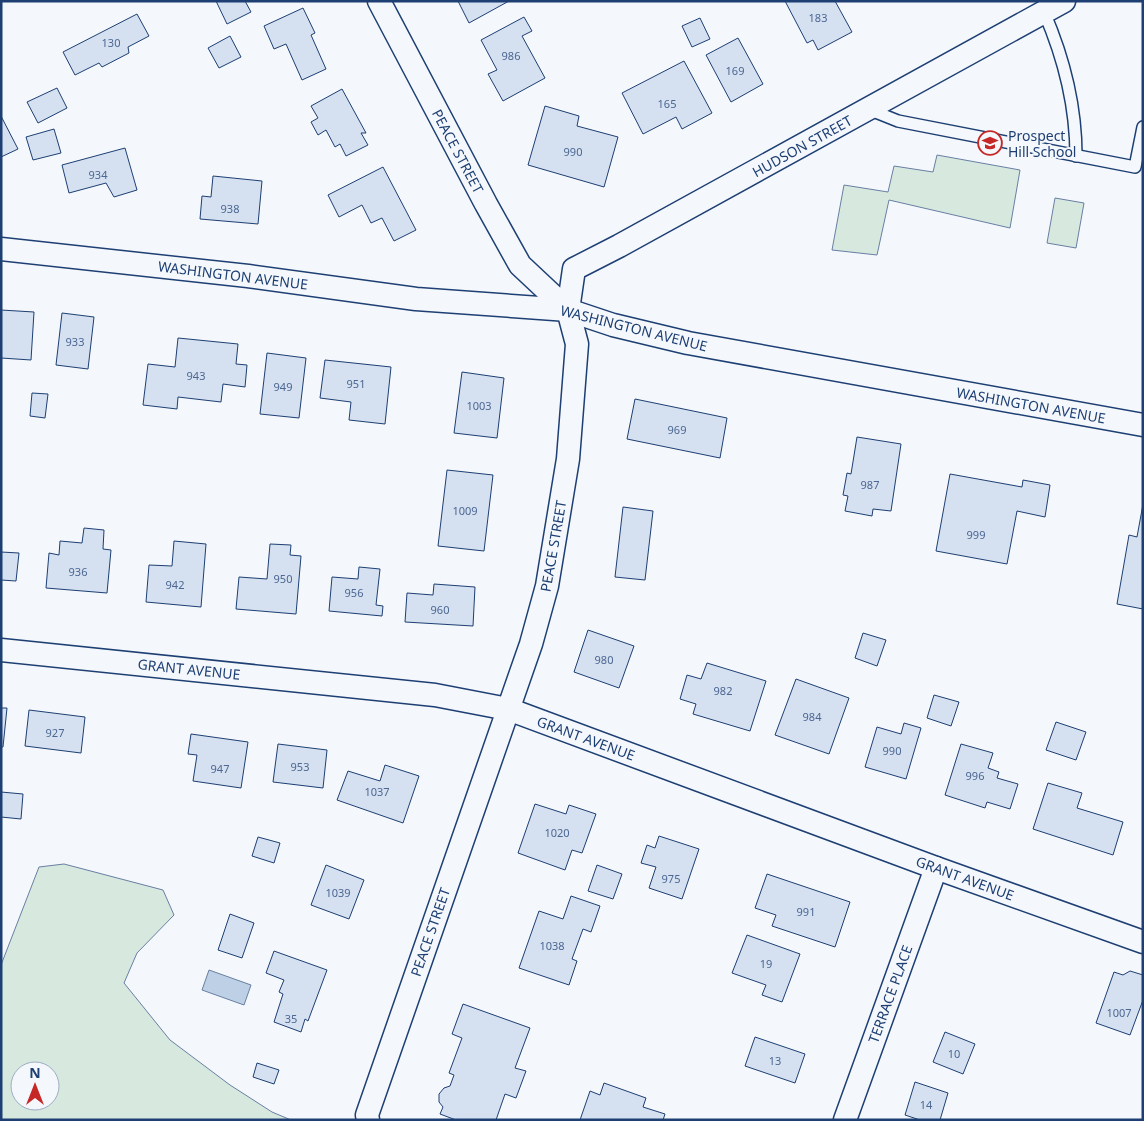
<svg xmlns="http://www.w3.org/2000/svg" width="1144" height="1121" viewBox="0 0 1144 1121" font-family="'Noto Sans',sans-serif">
	<rect width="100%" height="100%" fill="#f4f7fb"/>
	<g fill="#d7e8df" stroke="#687fa3" fill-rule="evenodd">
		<path d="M937 155 1020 170 1010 228 889 200 877 255 832 250 844 185 888 192 894 166 933 172Z"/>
		<path d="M1055 198 1084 203 1076 248 1047 243Z"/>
		<path d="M64 864 163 890 174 915 137 953 124 983 170 1040 230 1085 272 1112 291 1120H1V965L39 867ZM20 1071H50V1101H20Z"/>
	</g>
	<path fill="#bed0e5" stroke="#687fa3" d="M209 970 251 985 244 1005 202 990Z"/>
	<g fill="#d5e0f0" stroke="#1d3f73">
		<path d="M216 1H245L251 12 227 24Z"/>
		<path d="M458 1H509L469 23Z"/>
		<path d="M785 1H835L852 32 818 50 813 40 807 43Z"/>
		<path d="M303 8 315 33 311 35 326 69 302 80 286 44 274 49 264 26Z"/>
		<path d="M137 14 149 36 128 47 129 53 102 67 99 63 75 75 63 52Z"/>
		<path d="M524 17 532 31 522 36 545 78 503 101 488 74 497 70 481 40Z"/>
		<path d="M700 18 710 39 692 47 682 26Z"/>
		<path d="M230 36 241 57 219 68 208 48Z"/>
		<path d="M738 38 763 84 731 102 706 55Z"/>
		<path d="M684 61 712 113 682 129 676 117 643 134 622 93Z"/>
		<path d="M57 88 67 108 38 123 27 102Z"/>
		<path d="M342 89 366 133H361L368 145 346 156 340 144 335 147 326 130 318 135 311 122 318 118 311 106Z"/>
		<path d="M545 106 579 116 577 126 618 137 604 187 528 165Z"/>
		<path d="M1 116 18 149 1 157Z"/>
		<path d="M54 129 61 153 33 160 26 137Z"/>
		<path d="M125 148 137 190 114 197 106 183 69 193 62 165Z"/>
		<path d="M383 167 416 230 394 241 382 218 371 223 362 205 339 217 328 195Z"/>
		<path d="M213 176 262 181 258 224 200 219 202 196 211 197Z"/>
		<path d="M1 310 34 312 31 360 1 358Z"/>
		<path d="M62 313 94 317 88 369 56 365Z"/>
		<path d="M178 338 238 344 236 364 247 365 245 387 223 384 221 402 178 397 177 409 143 405 148 364 175 367Z"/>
		<path d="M267 353 306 358 299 418 260 414Z"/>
		<path d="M325 360 391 367 385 424 349 420 351 402 320 398Z"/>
		<path d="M462 372 504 378 497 438 454 433Z"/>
		<path d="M32 393 48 394 45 418 30 416Z"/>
		<path d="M635 399 727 418 720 458 627 439Z"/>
		<path d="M857 437 901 444 891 511 873 509 872 516 845 511 848 496 843 495 847 473 851 474Z"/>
		<path d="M447 470 493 475 484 551 438 546Z"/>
		<path d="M950 474 1022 487 1023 480 1050 485 1045 517 1017 511 1007 564 936 551Z"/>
		<path d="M1143 504V609L1117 604 1129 535 1137 537Z"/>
		<path d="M623 507 653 511 645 580 615 577Z"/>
		<path d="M84 528 104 530 103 549 111 550 107 593 46 588 49 553 59 555 60 541 82 543Z"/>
		<path d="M174 541 206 544 201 607 146 602 149 565 172 566Z"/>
		<path d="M270 544 291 545 290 555 301 556 296 614 236 609 239 577 267 579Z"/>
		<path d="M1 552 19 553 16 581 1 580Z"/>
		<path d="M359 567 380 569 376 605 383 606 382 616 329 611 332 577 358 579Z"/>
		<path d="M434 584 475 587 473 626 405 622 407 593 433 595Z"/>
		<path d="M588 630 634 646 619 688 574 672Z"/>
		<path d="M863 633 886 640 877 666 855 658Z"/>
		<path d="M707 663 766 681 750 731 693 714 696 704 680 699 687 675 701 679Z"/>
		<path d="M796 679 849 698 829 754 775 735Z"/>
		<path d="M934 695 959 702 951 726 927 718Z"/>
		<path d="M1 708H7L3 747H1Z"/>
		<path d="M29 710 85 717 81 753 25 746Z"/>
		<path d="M1056 722 1086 732 1076 760 1046 750Z"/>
		<path d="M904 723 921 728 906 779 865 767 877 727 901 734Z"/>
		<path d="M191 734 248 742 241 788 193 781 197 755 188 754Z"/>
		<path d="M278 744 327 750 323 788 273 782Z"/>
		<path d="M961 744 993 753 988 768 999 772 997 778 1018 784 1010 809 987 802 985 808 945 795Z"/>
		<path d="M385 765 419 776 403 823 337 800 348 771 380 781Z"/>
		<path d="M1048 783 1082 793 1077 808 1123 822 1113 855 1033 829Z"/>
		<path d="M1 792 23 794 21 819 1 817Z"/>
		<path d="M535 804 566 814 569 805 596 814 582 853 572 850 565 870 518 853Z"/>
		<path d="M659 836 699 849 682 899 649 888 656 867 641 863 647 845 655 848Z"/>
		<path d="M258 837 280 843 274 863 252 856Z"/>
		<path d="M326 865 364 880 349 919 311 905Z"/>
		<path d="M597 865 622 874 613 899 588 891Z"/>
		<path d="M767 874 850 902 835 947 772 926 776 915 755 908Z"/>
		<path d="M571 896 600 906 591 932 583 929 572 959 577 961 569 985 519 968 539 911 563 919Z"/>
		<path d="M230 914 254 923 242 958 218 950Z"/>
		<path d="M747 935 800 954 782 1002 762 995 766 985 732 973Z"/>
		<path d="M274 951 327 970 308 1021 305 1019 301 1032 274 1022 283 994 279 992 284 980 266 973Z"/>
		<path d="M1130 971 1143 975V1000L1130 1035 1096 1023 1114 972 1123 975Z"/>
		<path d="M463 1004 530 1028 515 1068 526 1071 516 1098 505 1094 496 1120H456L440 1114 443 1107 439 1102V1094L444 1088 450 1086 454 1075 449 1073 462 1038 452 1034Z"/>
		<path d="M945 1032 975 1044 963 1074 933 1062Z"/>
		<path d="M755 1037 805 1054 795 1083 745 1066Z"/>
		<path d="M257 1063 279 1070 274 1084 253 1077Z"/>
		<path d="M915 1082 948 1093 940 1120H920L905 1115Z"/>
		<path d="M604 1083 646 1098 643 1107 665 1114 663 1120H580L590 1091 600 1095Z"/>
	</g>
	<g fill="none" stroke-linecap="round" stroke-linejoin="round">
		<g stroke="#1d3f73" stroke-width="14">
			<g id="lane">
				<path d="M1044 12C1064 58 1076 106 1076 156"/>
				<path d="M868 109 898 121 1135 167 1143 127"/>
			</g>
		</g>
		<g stroke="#1d3f73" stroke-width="25">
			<g id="street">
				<path d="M1 249 248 276 416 299 568 310 613 325 688 343 1143 425"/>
				<path d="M568 310 574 269 619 246 1064 1"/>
				<path d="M1 650 435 695 508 709 936 868 1143 942"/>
				<path d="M368 1120 367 1115 531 644 547 586 568 459 577 344 568 310 520 265 486 204 379 1"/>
				<path d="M845 1120 936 868"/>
			</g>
		</g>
		<use href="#lane" stroke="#f4f7fb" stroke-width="11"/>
		<use href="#street" stroke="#f4f7fb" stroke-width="22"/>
	</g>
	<defs>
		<g id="school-ring" transform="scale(1.25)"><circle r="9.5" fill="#f4f7fb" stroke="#c62828" stroke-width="1.5"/><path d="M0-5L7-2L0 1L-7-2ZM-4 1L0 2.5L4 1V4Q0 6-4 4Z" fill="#c62828"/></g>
	</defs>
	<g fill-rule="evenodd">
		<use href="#school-ring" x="990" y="143"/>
	</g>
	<g text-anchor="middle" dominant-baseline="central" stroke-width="4" stroke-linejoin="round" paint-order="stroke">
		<g font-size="11" fill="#4b6792">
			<text x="818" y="17">183</text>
			<text x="111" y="42">130</text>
			<text x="511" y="55">986</text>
			<text x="735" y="70">169</text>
			<text x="667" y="103">165</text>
			<text x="573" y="151">990</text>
			<text x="98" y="174">934</text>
			<text x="230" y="208">938</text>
			<text x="75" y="341">933</text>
			<text x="196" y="375">943</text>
			<text x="356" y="383">951</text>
			<text x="283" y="386">949</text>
			<text x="479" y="405">1003</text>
			<text x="677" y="429">969</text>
			<text x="870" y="484">987</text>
			<text x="465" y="510">1009</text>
			<text x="976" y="534">999</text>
			<text x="78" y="571">936</text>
			<text x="283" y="578">950</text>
			<text x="175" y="584">942</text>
			<text x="354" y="592">956</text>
			<text x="440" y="609">960</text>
			<text x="604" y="659">980</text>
			<text x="723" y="690">982</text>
			<text x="812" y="716">984</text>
			<text x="55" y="732">927</text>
			<text x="892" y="750">990</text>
			<text x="300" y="766">953</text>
			<text x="220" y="768">947</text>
			<text x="975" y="775">996</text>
			<text x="377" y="791">1037</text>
			<text x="557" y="832">1020</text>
			<text x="671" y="878">975</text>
			<text x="338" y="892">1039</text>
			<text x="806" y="911">991</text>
			<text x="552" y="945">1038</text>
			<text x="766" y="963">19</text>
			<text x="1119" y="1012">1007</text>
			<text x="291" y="1018">35</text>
			<text x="954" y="1053">10</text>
			<text x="775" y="1060">13</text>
			<text x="926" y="1104">14</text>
		</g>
		<g font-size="14" fill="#1d3f73" stroke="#f4f7fb" text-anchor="start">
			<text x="1008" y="135">Prospect<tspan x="1008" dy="16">Hill School</tspan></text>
		</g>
		<g font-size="14" fill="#1d3f73" stroke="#f4f7fb">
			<text transform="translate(802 146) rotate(-29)">HUDSON STREET</text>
			<text transform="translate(458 151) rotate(62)">PEACE STREET</text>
			<text transform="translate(233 275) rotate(7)">WASHINGTON AVENUE</text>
			<text transform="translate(634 328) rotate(14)">WASHINGTON AVENUE</text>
			<text transform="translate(1031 405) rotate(10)">WASHINGTON AVENUE</text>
			<text transform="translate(553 546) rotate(-80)">PEACE STREET</text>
			<text transform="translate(189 669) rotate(6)">GRANT AVENUE</text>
			<text transform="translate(586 738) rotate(20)">GRANT AVENUE</text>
			<text transform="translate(965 878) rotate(20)">GRANT AVENUE</text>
			<text transform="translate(430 932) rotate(-71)">PEACE STREET</text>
			<text transform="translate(890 994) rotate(-70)">TERRACE PLACE</text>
		</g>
	</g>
	<rect width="1144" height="1121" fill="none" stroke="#1d3f73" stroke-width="5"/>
	<g transform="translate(35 1086)"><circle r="24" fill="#f4f7fb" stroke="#9eadc5"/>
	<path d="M0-4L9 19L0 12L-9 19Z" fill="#c62828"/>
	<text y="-8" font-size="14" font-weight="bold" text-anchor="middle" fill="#1d3f73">N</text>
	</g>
</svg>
